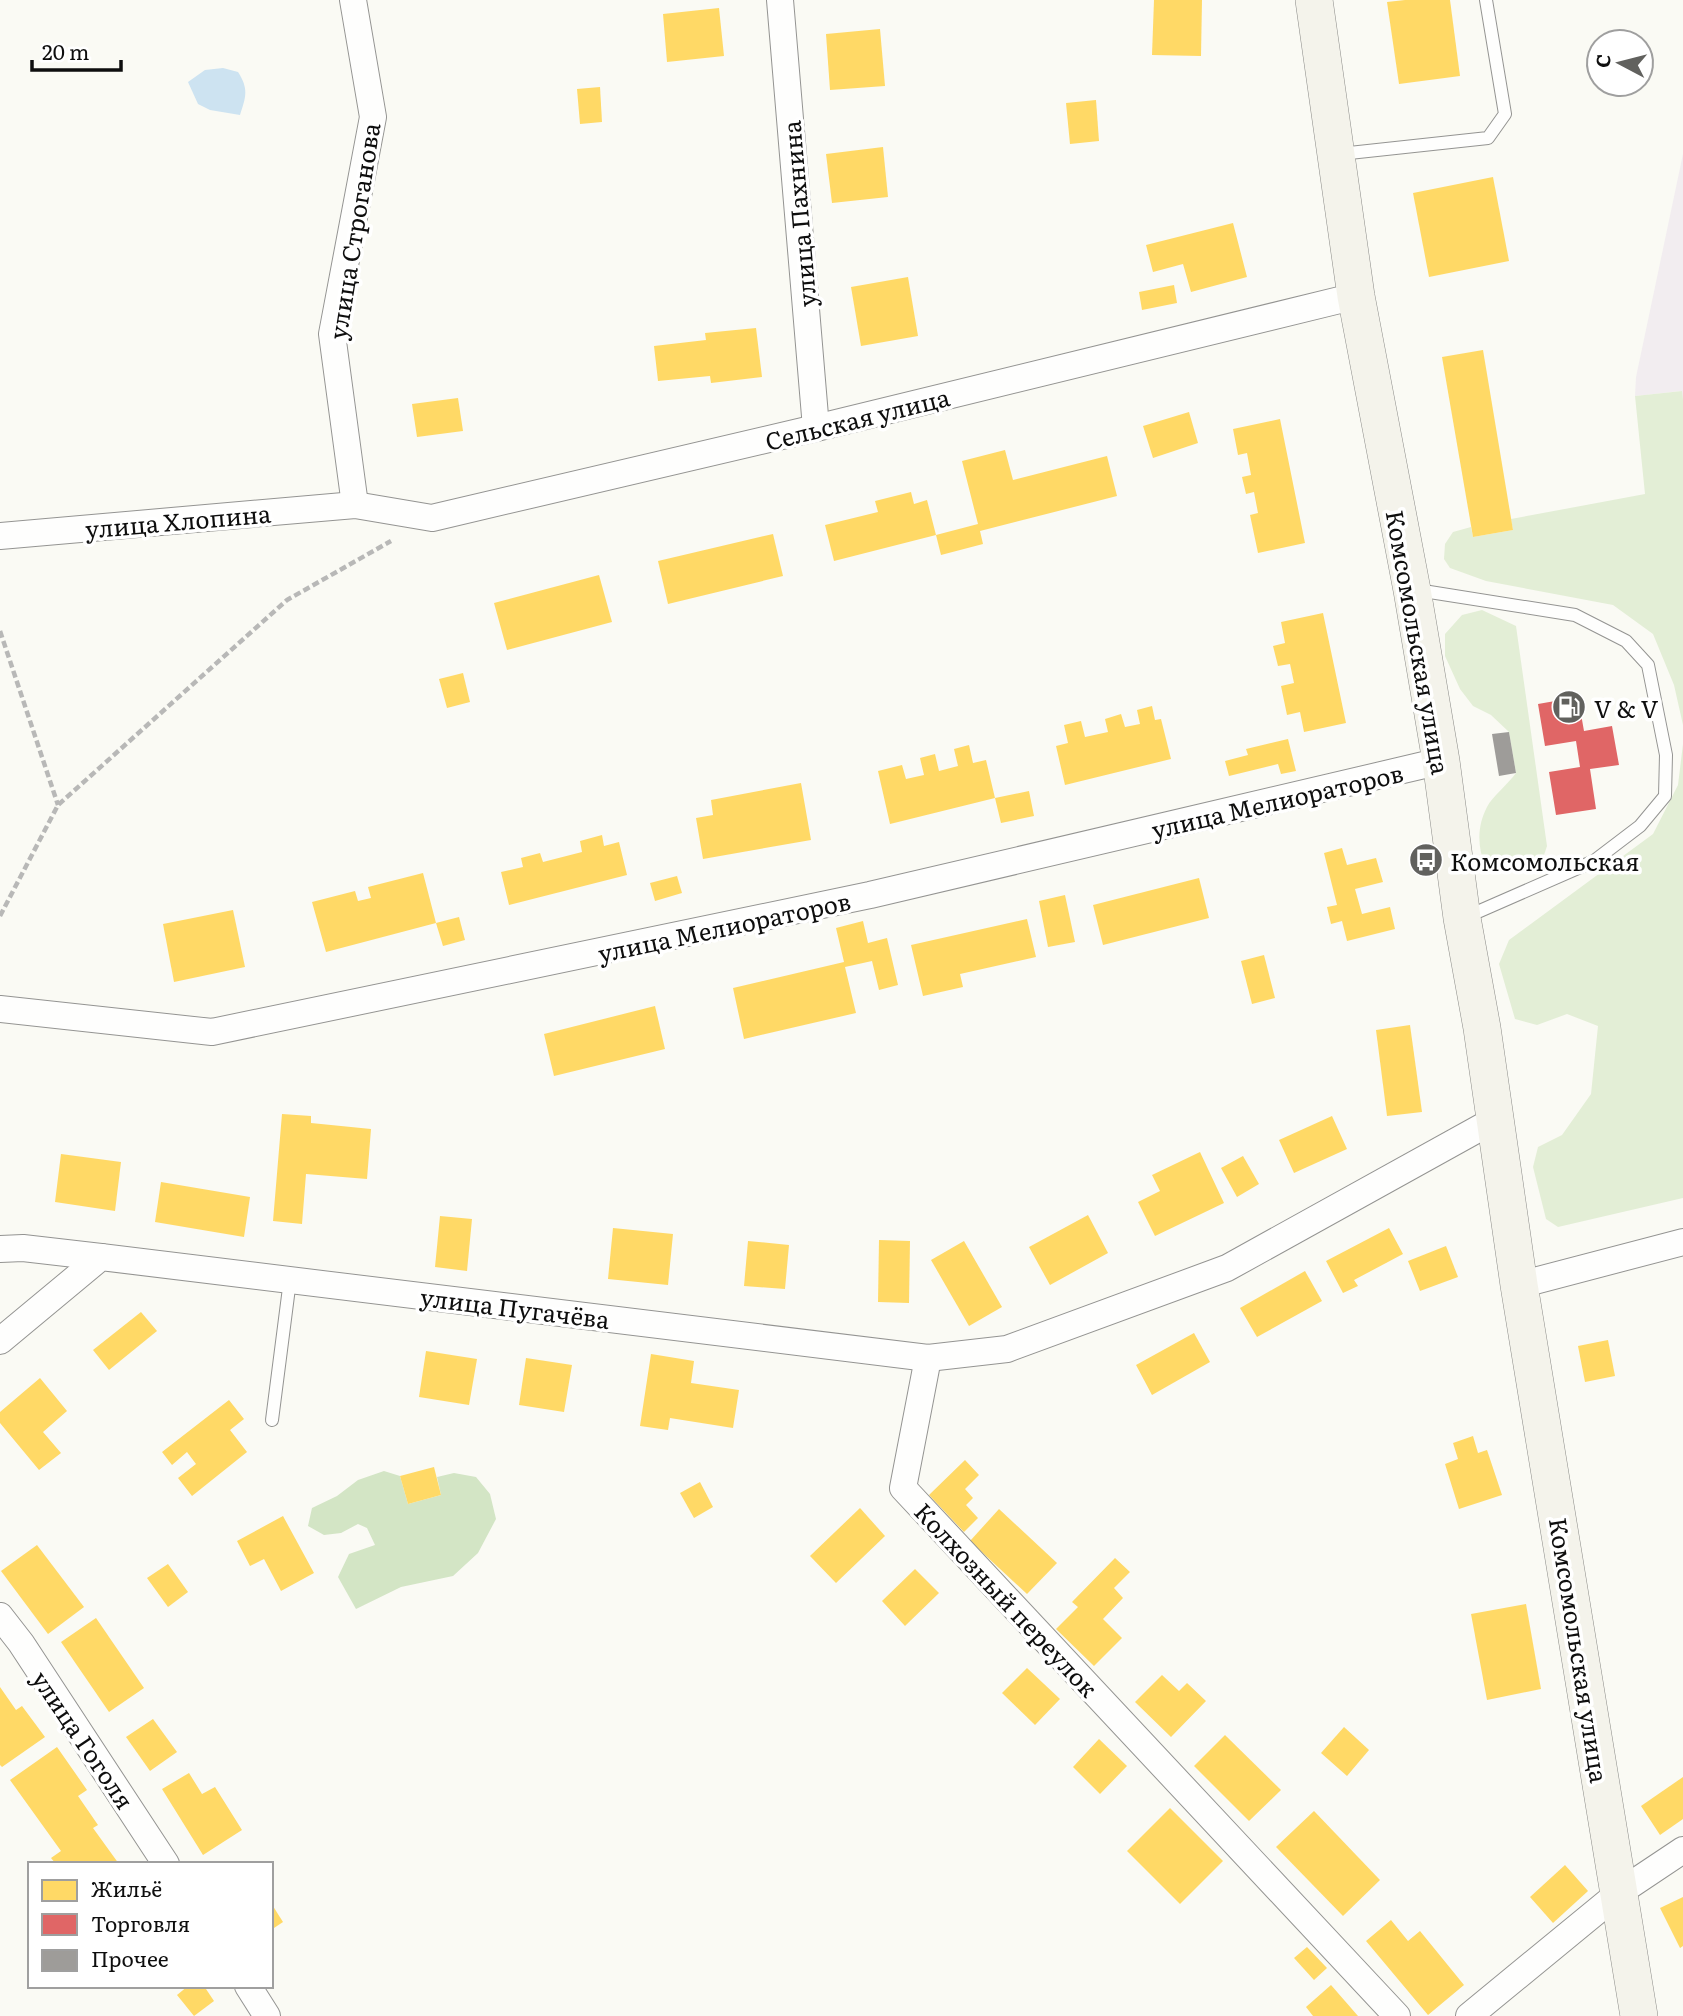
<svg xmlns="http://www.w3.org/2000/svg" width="1683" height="2016" viewBox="0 0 1683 2016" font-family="Literata,serif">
	<rect width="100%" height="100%" fill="#fafaf4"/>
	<path fill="#f2edf0" d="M1683 154V399L1681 391 1635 396 1636 377Z"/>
	<g fill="#e3eed6">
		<path d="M1682 391 1683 399V725L1674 685 1653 634 1613 605 1486 581 1450 568 1444 559 1445 544 1453 532 1471 527 1473 537 1513 530 1511 519 1645 494 1635 396Z"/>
		<path d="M1482 610 1516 626 1547 846 1543 858C1518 871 1513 879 1486 867 1477 848 1477 826 1487 807 1492 797 1508 784 1516 773L1509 732 1491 715 1473 706 1460 689 1445 656V634L1462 615Z"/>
		<path d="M1683 744V1198L1558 1227 1546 1219 1533 1167 1538 1147 1562 1135 1591 1094 1598 1026 1567 1014 1537 1025 1515 1019 1499 964 1509 940 1653 834 1678 785Z"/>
	</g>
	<path fill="#d3e5c5" d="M384 1471 400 1476 408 1504 441 1495 437 1477 454 1473 476 1477 490 1494 496 1519 478 1553 453 1576 401 1587 356 1609 338 1577 349 1554 375 1545 367 1528 358 1524 341 1533 324 1535 308 1526 312 1508 337 1496 358 1480Z"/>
	<path fill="#cde3f1" d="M223 68 238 72C249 89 246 97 240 115L210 110 198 104 188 82 205 70Z"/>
	<g fill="#ffd966">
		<path d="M1154 0H1202L1201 56 1152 55Z"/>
		<path d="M1405 0H1450L1460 76 1399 84 1387 2Z"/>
		<path d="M719 8 724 56 667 62 663 14Z"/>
		<path d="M880 29 885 86 830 90 826 34Z"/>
		<path d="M600 87 602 122 580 124 577 89Z"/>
		<path d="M1096 100 1099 141 1070 144 1066 103Z"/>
		<path d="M883 147 888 197 832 203 826 154Z"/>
		<path d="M1493 177 1509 261 1429 277 1413 193Z"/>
		<path d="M1233 223 1247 277 1191 292 1183 264 1153 272 1146 245Z"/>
		<path d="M908 277 918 336 861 346 851 287Z"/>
		<path d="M1174 285 1177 303 1142 310 1139 292Z"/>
		<path d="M756 328 762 377 711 383 710 376 658 381 654 346 706 340 705 333Z"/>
		<path d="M1483 350 1513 530 1473 537 1442 357Z"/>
		<path d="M458 398 463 431 417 437 412 404Z"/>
		<path d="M1189 412 1198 443 1153 458 1143 426Z"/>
		<path d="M1280 419 1305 543 1258 553 1250 515 1258 513 1254 492 1246 494 1242 477 1251 475 1247 453 1238 455 1233 429Z"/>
		<path d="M1005 450 1013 480 1107 456 1117 496 980 531 983 544 941 555 936 535 978 524 962 461Z"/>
		<path d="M911 492 914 504 927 500 936 535 834 561 825 525 878 512 875 501Z"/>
		<path d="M773 534 783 576 668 604 658 561Z"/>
		<path d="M599 575 612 622 507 650 494 603Z"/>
		<path d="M1323 613 1346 723 1304 732 1300 712 1287 715 1281 686 1294 683 1290 664 1278 666 1273 646 1285 643 1281 622Z"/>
		<path d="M463 673 470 702 447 708 439 679Z"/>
		<path d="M1152 706 1155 720 1161 719 1171 759 1065 785 1056 746 1068 743 1064 725 1081 721 1085 737 1108 732 1105 719 1121 714 1125 727 1140 724 1137 710Z"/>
		<path d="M1288 739 1296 771 1281 774 1278 764 1229 776 1225 761 1248 755 1246 749Z"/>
		<path d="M969 745 973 763 986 760 995 798 890 824 878 771 902 765 906 779 924 775 920 758 935 754 939 771 958 766 954 749Z"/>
		<path d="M801 783 811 840 703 859 696 818 713 815 711 800Z"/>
		<path d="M1029 791 1034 816 1001 823 995 798Z"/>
		<path d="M602 835 604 846 619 842 627 875 509 905 501 872 523 867 521 858 540 853 543 862 582 852 580 841Z"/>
		<path d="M1342 848 1347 865 1376 858 1383 882 1355 889 1362 914 1390 907 1395 929 1347 941 1342 921 1331 924 1327 907 1337 905 1324 853Z"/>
		<path d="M423 873 436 923 326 952 312 902 355 891 358 901 371 898 368 887Z"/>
		<path d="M677 876 682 893 655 901 650 883Z"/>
		<path d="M1199 878 1209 918 1103 945 1093 905Z"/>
		<path d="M1065 895 1075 942 1048 947 1039 901Z"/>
		<path d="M233 910 245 967 174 982 163 924Z"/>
		<path d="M459 917 465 940 443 946 436 923Z"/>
		<path d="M1027 919 1036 957 960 974 963 987 923 996 911 945Z"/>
		<path d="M863 921 868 943 887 938 898 985 879 990 872 961 845 967 856 1013 744 1039 733 988 844 962 836 928Z"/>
		<path d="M1264 955 1275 998 1252 1004 1241 961Z"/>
		<path d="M655 1006 665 1049 554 1076 544 1034Z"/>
		<path d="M1410 1025 1422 1112 1387 1116 1376 1030Z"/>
		<path d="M282 1114 311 1116V1123L371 1129 367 1179 306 1174 302 1224 273 1221Z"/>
		<path d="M1332 1116 1347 1149 1294 1173 1279 1140Z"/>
		<path d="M1200 1152 1224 1203 1155 1236 1138 1202 1160 1191 1152 1175Z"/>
		<path d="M61 1154 121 1162 115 1211 55 1202Z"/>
		<path d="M1243 1156 1259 1184 1237 1197 1221 1168Z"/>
		<path d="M161 1182 250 1197 244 1237 155 1222Z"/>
		<path d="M1088 1215 1108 1253 1050 1285 1029 1247Z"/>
		<path d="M440 1216 472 1219 467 1271 435 1267Z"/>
		<path d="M613 1228 673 1234 668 1285 608 1279Z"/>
		<path d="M1389 1228 1403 1254 1354 1280 1358 1286 1343 1293 1326 1261Z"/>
		<path d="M879 1240 910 1241 909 1303 878 1302Z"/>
		<path d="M748 1241 789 1245 785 1289 744 1286Z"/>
		<path d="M964 1241 1002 1307 969 1326 931 1260Z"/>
		<path d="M1446 1246 1458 1277 1420 1291 1408 1261Z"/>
		<path d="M1305 1271 1322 1301 1257 1337 1240 1308Z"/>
		<path d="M141 1312 157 1331 109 1370 93 1350Z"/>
		<path d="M1194 1333 1210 1362 1152 1395 1136 1365Z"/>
		<path d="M1608 1340 1615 1376 1585 1382 1578 1346Z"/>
		<path d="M426 1351 477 1359 469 1405 419 1397Z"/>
		<path d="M651 1354 694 1361 691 1383 739 1390 733 1428 670 1418 668 1430 640 1426Z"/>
		<path d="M526 1358 572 1365 564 1412 519 1405Z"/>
		<path d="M40 1378 67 1411 43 1432 61 1453 39 1470 0 1423V1412Z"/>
		<path d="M229 1400 244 1419 230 1430 247 1452 192 1496 178 1478 196 1464 187 1452 172 1465 162 1452Z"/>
		<path d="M1473 1436 1478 1453 1487 1450 1502 1495 1459 1509 1445 1464 1458 1459 1453 1443Z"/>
		<path d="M965 1460 979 1475 965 1489 973 1498 966 1505 978 1518 964 1532 929 1495Z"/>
		<path d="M434 1467 441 1495 408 1504 400 1476Z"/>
		<path d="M700 1482 713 1507 694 1518 680 1493Z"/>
		<path d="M860 1508 885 1536 836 1583 810 1556Z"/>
		<path d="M999 1509 1057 1563 1027 1594 970 1541Z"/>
		<path d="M283 1516 314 1573 281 1591 264 1559 250 1566 237 1541Z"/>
		<path d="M37 1545 84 1607 48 1634 1 1571Z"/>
		<path d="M1115 1558 1130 1572 1114 1588 1123 1598 1103 1619 1122 1638 1094 1666 1056 1629 1078 1607 1072 1602Z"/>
		<path d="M168 1564 188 1592 168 1607 147 1578Z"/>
		<path d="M915 1569 939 1593 905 1626 882 1601Z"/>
		<path d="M1526 1604 1541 1689 1487 1700 1471 1614Z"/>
		<path d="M96 1618 144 1688 109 1712 61 1642Z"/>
		<path d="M1027 1668 1060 1699 1035 1725 1002 1693Z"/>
		<path d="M1162 1675 1179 1691 1187 1683 1206 1701 1171 1737 1135 1702Z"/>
		<path d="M0 1687 16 1710 22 1706 45 1737 2 1767 0 1765Z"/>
		<path d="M153 1719 177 1752 150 1771 126 1737Z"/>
		<path d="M1344 1727 1369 1750 1347 1776 1321 1753Z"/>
		<path d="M1225 1735 1281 1790 1249 1821 1194 1766Z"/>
		<path d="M1099 1739 1127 1766 1100 1794 1073 1767Z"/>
		<path d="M57 1747 87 1790 78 1796 98 1825 93 1828 119 1864H56L51 1858 61 1851 10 1780Z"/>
		<path d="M189 1773 202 1794 215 1787 242 1830 203 1855 162 1789Z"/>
		<path d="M1683 1777V1819L1660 1835 1641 1806Z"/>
		<path d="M1170 1808 1223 1861 1180 1904 1127 1851Z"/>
		<path d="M1314 1811 1380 1880 1343 1916 1276 1847Z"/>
		<path d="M1565 1865 1588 1891 1553 1923 1530 1897Z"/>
		<path d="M1683 1897V1946L1680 1948 1660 1908Z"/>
		<path d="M271 1903 283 1922 271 1930Z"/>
		<path d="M1391 1920 1408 1941 1420 1931 1464 1985 1428 2015 1366 1941Z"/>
		<path d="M1307 1947 1327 1968 1314 1980 1294 1958Z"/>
		<path d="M1331 1985 1358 2016H1313L1306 2007Z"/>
		<path d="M188 1986H204L214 2001 194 2016 177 1995Z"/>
	</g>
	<path fill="#e06666" d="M1578 697 1584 731 1612 726 1619 765 1590 769 1596 809 1556 815 1549 772 1580 767 1576 741 1545 746 1538 704Z"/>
	<path fill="#9e9c99" d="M1509 732 1516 773 1499 776 1492 734Z"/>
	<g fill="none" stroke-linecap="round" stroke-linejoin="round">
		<g stroke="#949492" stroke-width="14">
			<g id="lane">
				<path d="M1340 154 1488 138 1505 114 1486 0"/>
				<path d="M1417 590 1575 615 1626 641 1648 665 1666 755 1665 796 1640 826 1594 861 1466 917"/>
				<path d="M272 1420 290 1280"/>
			</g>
		</g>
		<g stroke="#949492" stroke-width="28">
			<g id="street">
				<path d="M353 0 373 117 332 334 355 505"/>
				<path d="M780 0 816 428"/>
				<path d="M0 536 355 505 432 518 816 428 1356 296"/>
				<path d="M0 1009 212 1032 870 895 1441 761"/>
				<path d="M0 1249 23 1248 101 1257"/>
				<path d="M1519 1285 1683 1242"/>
				<path d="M0 1341 101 1257 928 1358 1007 1349 1227 1268 1496 1119"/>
				<path d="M928 1358 903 1488 1397 2016"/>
				<path d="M0 1616 21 1643 166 1864"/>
				<path d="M248 1986 267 2016"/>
				<path d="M1469 2016 1620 1892 1683 1850"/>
			</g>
		</g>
		<g stroke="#8b8b88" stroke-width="38">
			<path id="secondary" d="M1314 0 1356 296 1412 590 1441 761 1462 918 1482 1028 1519 1285 1639 2016"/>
		</g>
		<g stroke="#b8b8b7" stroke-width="4.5" stroke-dasharray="7 3.5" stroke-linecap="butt">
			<path d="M0 631 58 805"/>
			<path d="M0 916 58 805 287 600 391 541"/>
		</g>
		<use href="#lane" stroke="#fefefd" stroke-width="12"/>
		<use href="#street" stroke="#fefefd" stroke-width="26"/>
		<use href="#secondary" stroke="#f4f3eb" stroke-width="37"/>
	</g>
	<defs>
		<g id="fuel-disc" transform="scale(1.75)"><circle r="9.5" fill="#61615e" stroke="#fff"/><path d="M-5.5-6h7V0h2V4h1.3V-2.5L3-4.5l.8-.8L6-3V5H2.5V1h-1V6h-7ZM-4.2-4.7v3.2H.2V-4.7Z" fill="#fff"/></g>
		<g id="bus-disc" transform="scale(1.75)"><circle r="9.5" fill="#61615e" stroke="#fff"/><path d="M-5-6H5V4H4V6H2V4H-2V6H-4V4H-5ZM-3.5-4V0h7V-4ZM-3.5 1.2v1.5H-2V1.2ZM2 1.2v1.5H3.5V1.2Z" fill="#fff"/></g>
	</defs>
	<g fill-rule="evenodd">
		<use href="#fuel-disc" x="1569" y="707"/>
		<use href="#bus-disc" x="1426" y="860"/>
	</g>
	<g text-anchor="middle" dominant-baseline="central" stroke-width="7" stroke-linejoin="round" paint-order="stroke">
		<g font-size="24" fill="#0e0e0e" stroke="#fff">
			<text transform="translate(798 214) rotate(-95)">улица Пахнина</text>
			<text transform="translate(353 231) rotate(-81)">улица Строганова</text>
			<text transform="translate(857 418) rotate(-14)">Сельская улица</text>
			<text transform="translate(178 520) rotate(-5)">улица Хлопина</text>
			<text transform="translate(1419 642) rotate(80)">Комсомольская улица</text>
			<text transform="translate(1277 800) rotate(-13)">улица Мелиораторов</text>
			<text transform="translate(724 926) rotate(-12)">улица Мелиораторов</text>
			<text transform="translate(515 1307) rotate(7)">улица Пугачёва</text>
			<text transform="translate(1007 1599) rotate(47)">Колхозный переулок</text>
			<text transform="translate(1580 1650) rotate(81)">Комсомольская улица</text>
			<text transform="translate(84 1739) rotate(56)">улица Гоголя</text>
		</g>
		<g font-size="24" fill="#0e0e0e" stroke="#fff" text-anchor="start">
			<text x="1594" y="707">V &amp; V</text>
			<text x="1450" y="860">Комсомольская</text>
		</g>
	</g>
	<rect x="28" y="1862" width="245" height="126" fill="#ffffff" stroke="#9f9f9f" stroke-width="2"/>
	<rect x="42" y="1880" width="35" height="21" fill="#ffd966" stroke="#9f9f9f" stroke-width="2"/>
	<text x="91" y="1897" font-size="21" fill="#0e0e0e">Жильё</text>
	<rect x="42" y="1914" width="35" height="21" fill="#e06666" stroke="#9f9f9f" stroke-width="2"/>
	<text x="91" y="1932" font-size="21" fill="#0e0e0e">Торговля</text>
	<rect x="42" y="1950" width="35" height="21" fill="#9e9c99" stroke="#9f9f9f" stroke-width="2"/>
	<text x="91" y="1967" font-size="21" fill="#0e0e0e">Прочее</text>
	<g transform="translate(1620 63) rotate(277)"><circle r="33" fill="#ffffff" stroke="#9f9f9f" stroke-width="2"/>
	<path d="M0-5L12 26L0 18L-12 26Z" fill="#61615e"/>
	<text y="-10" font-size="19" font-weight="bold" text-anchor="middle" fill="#0e0e0e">С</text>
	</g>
	<path d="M32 60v10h89v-10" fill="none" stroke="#0e0e0e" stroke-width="3.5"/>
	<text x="42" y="60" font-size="21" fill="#0e0e0e" stroke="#ffffff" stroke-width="5" paint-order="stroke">20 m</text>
</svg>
